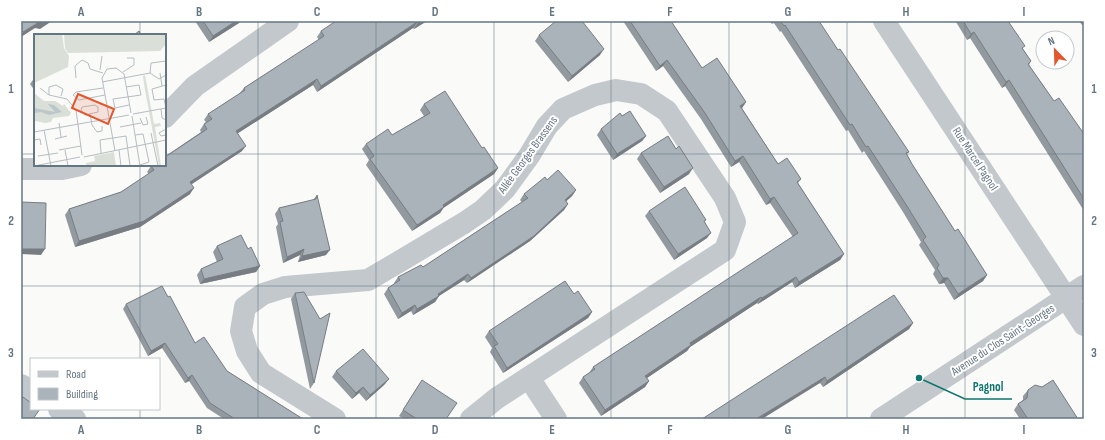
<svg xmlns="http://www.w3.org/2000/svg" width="1105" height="440" viewBox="0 0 1105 440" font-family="'Sofia Sans Condensed',sans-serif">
	<rect width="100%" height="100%" fill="#fafaf8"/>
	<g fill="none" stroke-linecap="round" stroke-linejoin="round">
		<g stroke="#c3c8cc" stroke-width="22">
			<path d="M884 21 1084 325"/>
			<path d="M165 117 195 86 288 21"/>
			<path d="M21 169H62L81 165"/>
			<path d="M529 378 556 419"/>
			<path d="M21 385 31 391"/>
			<path d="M59 409 75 419"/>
			<path d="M335 419 261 373 247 351 241 331 245 307 263 294 285 287 368 280 402 260 464 223 483 210 505 189 529 156 547 126 563 109 595 95 616 90 641 94 667 111 725 198 735 222 725 250 497 398 471 419"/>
		</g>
		<path stroke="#c3c8cc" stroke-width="22" d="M881 419 1084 286"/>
	</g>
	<g fill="#929a9f">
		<path d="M195 21H240L239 23 209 42Z"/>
		<path d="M336 21H427L414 29 413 28 317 92 313 85 238 133 242 151 191 184 190 194 140 227 75 247 65 215 69 209 121 192 149 174 147 172 151 166 201 132 200 130 204 124 206 122 204 120 208 114 239 94 244 88 319 40 317 37 321 31Z"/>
		<path d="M623 21H671L702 68 746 102 742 108 778 164 801 179 798 183 844 254 840 260 795 288 792 282 758 304 757 303 690 347 687 351 647 378 649 381 645 387 601 416 579 383 583 377 589 373 593 367 793 237 770 203 766 205 739 162 731 167 701 119 663 66 656 71Z"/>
		<path d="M770 21H816L838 50 909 152 907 154 912 164 955 231 987 275 983 281 954 300 944 283 939 284 933 274 935 270 919 245 921 242 903 212 864 151 862 153 848 130 846 131 781 31 780 32 774 23 772 24Z"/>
		<path d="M956 21H1008L1023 49 1031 61 1029 65 1054 101 1084 134V211L1005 86 1002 88 970 38 967 40 956 22Z"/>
		<path d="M1079 21H1084V24L1082 25Z"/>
		<path d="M539 35 600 55 568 82 535 41Z"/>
		<path d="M35 77V91L30 84Z"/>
		<path d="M424 104 482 148 498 168 494 174 444 207 440 213 412 231 366 165 369 160 362 149 366 144 392 135 424 116 420 110Z"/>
		<path d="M622 116 646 136 642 141 613 160 597 135 601 129Z"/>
		<path d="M641 153 689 174 660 193 637 159Z"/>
		<path d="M547 180 576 190 572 196 566 201 568 204 564 210 530 241 467 283 464 280 439 296 435 302 413 315 411 311 398 319 384 294 388 288 395 284 394 283 398 277 423 267 522 202 520 200 524 194Z"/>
		<path d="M317 195 326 255 298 262 300 255 283 263 276 227 278 224 275 214 279 208 313 200Z"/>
		<path d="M649 211 705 222 707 238 674 260 645 216Z"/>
		<path d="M217 246 248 249 260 266 256 272 200 284 197 275 201 269 217 262 213 252Z"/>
		<path d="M295 293 314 383 310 389 291 299Z"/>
		<path d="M574 294 592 312 588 318 503 373 490 352 492 348 485 337 489 331Z"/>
		<path d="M168 297 195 343 227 371 303 419H224L207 408 189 381 185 383 162 348 148 356 123 309 126 304Z"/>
		<path d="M913 323 909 329 823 387 820 383 702 419Z"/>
		<path d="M336 371 389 379 384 385 366 401 359 393 352 399 332 377Z"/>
		<path d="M418 386 446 419H404L399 416Z"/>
		<path d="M1028 390 1078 419H1020L1014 410 1018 404 1023 400V396Z"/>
	</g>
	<g fill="#777d82">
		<path d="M47 21H52L40 29 35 28 21 37V35L23 32 39 22Z"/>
		<path d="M236 21H240L239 23 209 42 213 36Z"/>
		<path d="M422 21H427L414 29 418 23Z"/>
		<path d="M417 22 413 28 317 92 321 86Z"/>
		<path d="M974 32 970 38 967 40 971 34Z"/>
		<path d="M604 49 600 55 568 82 572 76Z"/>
		<path d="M667 60 663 66 656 71 660 66Z"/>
		<path d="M317 79 313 85 232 137 236 131Z"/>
		<path d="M1009 80 1005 86 1002 88 1006 82Z"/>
		<path d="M746 102 742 108 736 112 740 106Z"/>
		<path d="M646 136 642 141 613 160 617 154Z"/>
		<path d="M246 146 242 151 186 188 190 182Z"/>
		<path d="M743 156 739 162 731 167 735 161Z"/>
		<path d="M498 168 494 174 439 211 443 205Z"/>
		<path d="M693 168 689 174 660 193 664 187Z"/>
		<path d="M194 188 190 194 140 227 75 247 79 241Z"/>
		<path d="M576 190 572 196 561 206 565 200Z"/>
		<path d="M774 197 770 203 766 205 770 199Z"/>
		<path d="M568 204 564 210 530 241 467 283 471 278Z"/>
		<path d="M444 207 440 213 412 231 417 225Z"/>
		<path d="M711 233 707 238 674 260 678 254Z"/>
		<path d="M21 249H45L41 255 21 254Z"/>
		<path d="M304 249 300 255 283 263 287 257Z"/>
		<path d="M330 250 326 255 298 262 302 256Z"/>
		<path d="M844 254 840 260 795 288 799 282Z"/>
		<path d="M260 266 256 272 200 284 204 279Z"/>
		<path d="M468 274 464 280 434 299 439 296 435 302 413 315 417 309 438 294Z"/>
		<path d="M987 275 983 281 954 300 958 294Z"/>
		<path d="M796 277 792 282 758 304 762 298Z"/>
		<path d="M943 278H948L944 283 939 284Z"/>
		<path d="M761 297 757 303 690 347 687 351 641 382 645 376 690 343Z"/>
		<path d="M415 305 411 311 398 319 402 313Z"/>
		<path d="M592 312 588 318 503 373 507 368Z"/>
		<path d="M913 323 909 329 823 387 827 381Z"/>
		<path d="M165 343 162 348 148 356 151 351Z"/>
		<path d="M192 375 189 381 185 383 188 378Z"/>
		<path d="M825 377 820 383 762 419H756Z"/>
		<path d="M389 379 384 385 366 401 370 395Z"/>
		<path d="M649 381 645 387 601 416 605 410Z"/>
		<path d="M363 387 359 393 352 399 356 393Z"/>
	</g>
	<g fill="#aab3b9" stroke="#777d82">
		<path d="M21 21H47L44 23 39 22 23 32 21 30Z"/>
		<path d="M203 21H236L213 36Z"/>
		<path d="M336 21H422L418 23 417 22 321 86 317 79 236 131 246 146 190 182 194 188 144 221 79 241 69 209 121 192 154 170 151 166 153 165H165V157L207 129 204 124 212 119 208 114 245 90 244 88 324 36 321 31Z"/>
		<path d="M556 21H582L604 49 572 76 539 35Z"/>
		<path d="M630 21H671L702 68 717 58 746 102 740 106 778 164 787 158 801 179 797 182 844 254 799 282 796 277 762 298 761 297 690 343 691 345 645 376 649 381 605 410 583 377 595 369 593 367 798 233 774 197 770 199 743 156 735 161 705 113 667 60 660 66Z"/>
		<path d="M780 21H816L817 22 819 21 838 50 840 49 909 152 906 153 912 164 955 231 958 229 987 275 958 294 948 278H943L937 268 939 265 923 240 926 237 907 206 868 146 866 147 852 124 850 125 785 25 784 26Z"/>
		<path d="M963 21H1008L1025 46 1022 48 1031 61 1028 64 1054 101 1059 98 1084 134V199L1009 80 1006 82 974 32 971 34Z"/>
		<path d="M139 31 141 35H134Z"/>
		<path d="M445 91 482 148 484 147 498 168 443 205 444 207 417 225 370 159 374 156 366 144 388 129 392 135 430 113 424 104Z"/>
		<path d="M630 111 646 136 617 154 601 129 620 113 622 116Z"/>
		<path d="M668 136 676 149 679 146 693 168 664 187 641 153Z"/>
		<path d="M558 170 576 190 565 200 568 204 534 236 471 278 468 274 438 294 439 296 417 309 415 305 402 313 388 288 400 280 398 277 421 265 423 267 528 198 524 194 545 177 547 180Z"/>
		<path d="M685 187 706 220 704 221 711 233 678 254 649 211Z"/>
		<path d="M317 195 330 250 302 256 304 249 287 257 280 222 283 221 279 208 316 199Z"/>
		<path d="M21 202 46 203 45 249H21Z"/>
		<path d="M241 235 248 249 251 247 260 266 204 279 201 269 223 259 217 246Z"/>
		<path d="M565 281 574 294 578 291 592 312 507 368 494 346 498 344 489 331Z"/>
		<path d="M162 286 168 297 170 296 195 343 204 337 227 371 303 419H235L210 403 192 375 188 378 165 343 151 351 126 304Z"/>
		<path d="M304 292 320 319 330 313 314 383 295 293Z"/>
		<path d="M894 295 913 323 827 381 825 377 756 419H702Z"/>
		<path d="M363 349 389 379 370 395 363 387 356 393 336 371Z"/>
		<path d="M422 380 457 403 446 419H417L403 410Z"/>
		<path d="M1053 380 1078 419H1028L1018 404 1027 398 1028 390 1035 385 1042 387Z"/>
		<path d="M23 397 31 403V409H40L33 419H21V400Z"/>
	</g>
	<path fill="none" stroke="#657683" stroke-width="1" stroke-opacity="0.55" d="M140 21V35M258 21V419M376 21V419M494 21V419M611 21V419M729 21V419M847 21V419M965 21V419M21 154H35M165 154H1084M140 165V359M21 286H1084M140 409V419"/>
	<g text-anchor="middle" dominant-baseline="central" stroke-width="4" stroke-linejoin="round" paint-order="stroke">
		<g font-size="12" fill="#657683" stroke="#fff">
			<text transform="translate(528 155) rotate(-54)">Allée Georges Brassens</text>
			<text transform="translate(975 159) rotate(57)">Rue Marcel Pagnol</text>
			<text transform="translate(1003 340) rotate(-33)">Avenue du Clos Saint-Georges</text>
		</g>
	</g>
	<g transform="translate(34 34)">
		<rect width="132" height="132" fill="#fafaf8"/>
		<path d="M0 0H28L30 14 35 22 34 33 0 49ZM30 0H132V10L126 17 34 19 31 14ZM111 41 120 90 126 89 127 92 121 93 127 132H125L110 50 109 42ZM0 59 10 67H21L29 72 30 70 37 79 35 82 19 84 17 88 11 89 1 87ZM80 118 82 132H52V129L61 127 60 122Z" fill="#dadfd7"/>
		<path d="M14 70 20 71 28 78 15 81 7 78 0 79V74L21 78Z" fill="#bbc7cb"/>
		<path fill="none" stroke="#b5bdc2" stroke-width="1" d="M66 36 68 22M89 38 100 31V24H93M116 39 117 29 132 27M116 39 125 45 132 41M126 39 128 52M42 44 41 32 48 26 54 29 56 35 69 39M68 48 116 39M132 51 118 55 120 66 130 65 132 74M92 53 105 51 107 61 79 65 81 74 95 71M6 54 15 61 33 65 42 76 48 121M69 54 42 58 39 61 45 66 71 61M15 61V53L22 51 29 55 27 62M61 71 64 73V78L51 81 47 76 48 73ZM127 75 128 84 132 86M56 80 58 91 63 98 68 97V92M99 80 132 74M98 82 106 132M106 84 109 91 114 90 112 83M25 89 27 103M86 93 107 89M132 95 125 99 127 102 132 101M10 96 17 132M0 98 95 81M117 99 124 132M101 101 109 100 115 128 106 131M21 105 33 102M0 106 6 105 7 111M25 116 47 112M31 116 34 132M85 116 87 132M81 117 68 44 73 35 82 34 90 40 97 79M67 119 66 106 92 102 96 132M4 122 24 119M50 123 132 106M0 132 46 123"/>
		<path fill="#e4572e" fill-opacity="0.15" stroke="#e4572e" stroke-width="2" d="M44 60 80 75 74 90 38 74Z"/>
		<rect width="132" height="132" fill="none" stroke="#657683" stroke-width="2"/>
	</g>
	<path fill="none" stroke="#0f766e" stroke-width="1.5" d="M919 378L965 399H1012"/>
	<circle fill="#0f766e" stroke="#fff" stroke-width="1.5" cx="919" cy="378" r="4"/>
	<g font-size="13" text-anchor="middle" font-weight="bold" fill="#0f766e" stroke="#fff" stroke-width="4" stroke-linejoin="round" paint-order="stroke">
		<text x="988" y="391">Pagnol</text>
	</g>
	<rect width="1105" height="440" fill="none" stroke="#ffffff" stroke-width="44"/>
	<rect x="30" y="358" width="130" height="52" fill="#ffffff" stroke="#c1c8cd"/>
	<rect x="38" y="371" width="20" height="6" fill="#c3c8cc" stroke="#c1c8cd"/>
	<text x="66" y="378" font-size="12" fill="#657683">Road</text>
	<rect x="38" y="388" width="20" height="12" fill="#aab3b9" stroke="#c1c8cd"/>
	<text x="66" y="398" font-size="12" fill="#657683">Building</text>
	<g transform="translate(1055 50) rotate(337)"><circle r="19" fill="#ffffff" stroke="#c1c8cd"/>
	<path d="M0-3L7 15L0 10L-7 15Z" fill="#e4572e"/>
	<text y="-6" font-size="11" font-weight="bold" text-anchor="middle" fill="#657683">N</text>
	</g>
	<rect x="22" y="22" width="1061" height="396" fill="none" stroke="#657683" stroke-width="1.5"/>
	<g font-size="13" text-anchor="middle" font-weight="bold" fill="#657683">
		<text x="81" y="16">A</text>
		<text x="199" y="16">B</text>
		<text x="317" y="16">C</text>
		<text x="435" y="16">D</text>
		<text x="552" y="16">E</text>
		<text x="670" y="16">F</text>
		<text x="788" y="16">G</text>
		<text x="906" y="16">H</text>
		<text x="1024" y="16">I</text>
		<text x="11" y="93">1</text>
		<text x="1094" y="93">1</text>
		<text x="11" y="225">2</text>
		<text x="1094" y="225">2</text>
		<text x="11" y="357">3</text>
		<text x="1094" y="357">3</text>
		<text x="81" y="434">A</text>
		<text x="199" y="434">B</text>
		<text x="317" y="434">C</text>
		<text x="435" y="434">D</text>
		<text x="552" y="434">E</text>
		<text x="670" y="434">F</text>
		<text x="788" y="434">G</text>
		<text x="906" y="434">H</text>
		<text x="1024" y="434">I</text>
	</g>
</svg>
